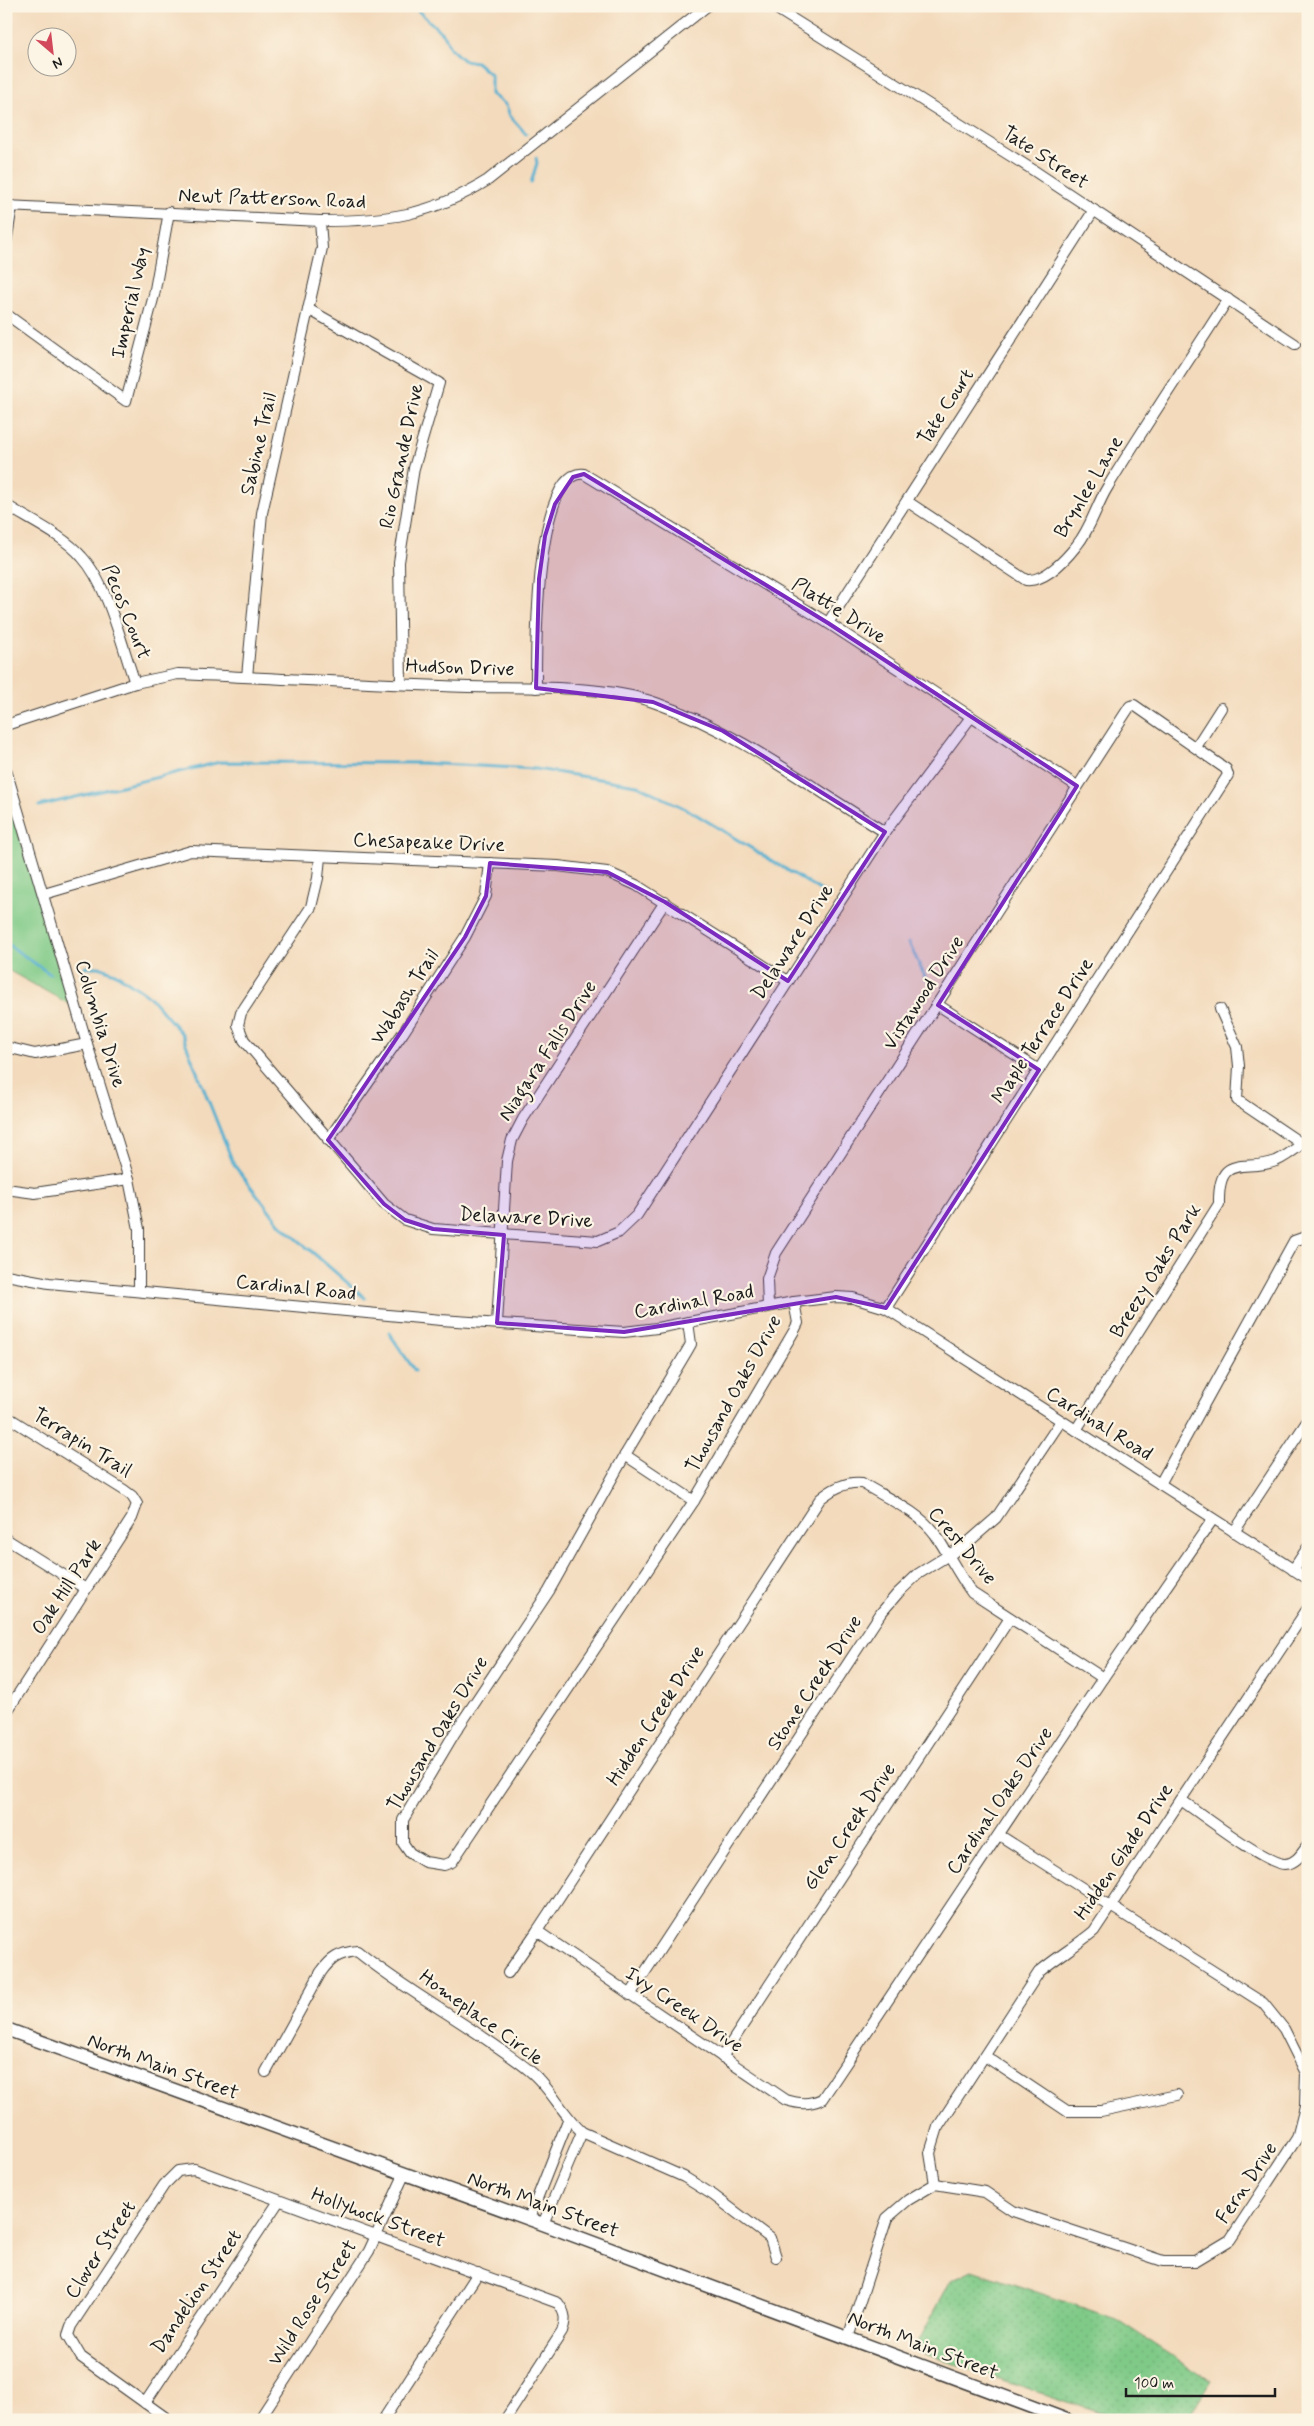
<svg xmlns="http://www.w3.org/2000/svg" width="1314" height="2426" viewBox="0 0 1314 2426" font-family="Mynerve,sans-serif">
	<defs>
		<pattern id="grass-dots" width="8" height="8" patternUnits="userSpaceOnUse" patternTransform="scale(1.25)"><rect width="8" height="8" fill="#80ca88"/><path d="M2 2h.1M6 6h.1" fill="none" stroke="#6ead75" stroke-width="1.8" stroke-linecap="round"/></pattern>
	</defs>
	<rect width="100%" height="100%" fill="#fcf5e5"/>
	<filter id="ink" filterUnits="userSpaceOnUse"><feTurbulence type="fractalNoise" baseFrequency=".02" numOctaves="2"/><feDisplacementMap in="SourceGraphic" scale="10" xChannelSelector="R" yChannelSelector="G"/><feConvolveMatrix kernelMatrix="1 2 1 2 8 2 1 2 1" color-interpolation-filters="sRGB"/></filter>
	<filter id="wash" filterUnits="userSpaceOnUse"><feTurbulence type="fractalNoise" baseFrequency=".0096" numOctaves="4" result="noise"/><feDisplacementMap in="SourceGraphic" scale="20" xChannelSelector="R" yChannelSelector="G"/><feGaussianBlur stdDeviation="1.12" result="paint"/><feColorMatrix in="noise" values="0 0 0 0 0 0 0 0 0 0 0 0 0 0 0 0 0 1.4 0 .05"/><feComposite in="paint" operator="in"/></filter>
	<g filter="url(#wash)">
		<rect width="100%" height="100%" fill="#f3dabc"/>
		<path fill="url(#grass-dots)" stroke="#4e7352" d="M972 2270 1116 2319 1211 2381 1186 2420H1120L914 2350 951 2280Z"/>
		<path fill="#80ca88" stroke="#4e7352" d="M6 793H7L69 1004 6 969Z"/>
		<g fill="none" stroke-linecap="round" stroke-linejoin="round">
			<g stroke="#51afd0" stroke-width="3">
				<path d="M413 6 445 36 450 48 463 60 476 62 491 75V94L506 105 510 116 526 134"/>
				<path d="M531 183 537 163 536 158"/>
				<path d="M39 806 220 762 421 763 536 769 637 785 692 812 828 895"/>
				<path d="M6 943 50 974"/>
				<path d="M909 943 926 979"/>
				<path d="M85 967H99L115 973 150 997 182 1034 234 1165 280 1224 365 1298"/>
				<path d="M389 1333 415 1371"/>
			</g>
		</g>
	</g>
	<g filter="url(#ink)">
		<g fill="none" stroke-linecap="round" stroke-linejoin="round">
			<g stroke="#3c3834" stroke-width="12">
				<g id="minor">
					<path d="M772 6 1030 168 1295 344"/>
					<path d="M6 206 320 221C387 221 430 216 488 180L707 6"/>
					<path d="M6 243 12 206"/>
					<path d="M308 309 439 383 414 468 399 562 401 684"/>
					<path d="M6 314 126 401 154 295 169 212"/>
					<path d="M908 502 1026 580C1045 582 1066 559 1077 545 1091 528 1096 506 1107 488 1146 424 1188 362 1228 299"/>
					<path d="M6 505C31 521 63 535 82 557 108 585 122 646 135 683"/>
					<path d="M828 623 1094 210"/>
					<path d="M247 677 262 513 322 248 320 221"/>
					<path d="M536 688C536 656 534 468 584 474L828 623 1077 786"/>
					<path d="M6 725 135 683 178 674C275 678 372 684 468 687 524 688 603 684 656 703 739 732 810 787 885 832"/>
					<path d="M1196 747 1221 708"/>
					<path d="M6 770 87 1044 129 1179 139 1229V1291"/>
					<path d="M320 857 318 878 311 907 241 1013 238 1025 244 1040 384 1204 405 1220 433 1229 598 1241 619 1232 637 1215 885 832 971 717"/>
					<path d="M44 894 191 851 558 866 607 872 636 885 788 981"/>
					<path d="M938 1005 1039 1070"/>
					<path d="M1220 1009 1237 1047 1239 1066 1237 1100 1302 1144"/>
					<path d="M6 1047 35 1054 87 1044"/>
					<path d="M328 1140 403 1033 465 937 486 896 490 863"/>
					<path d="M6 1189 35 1193 129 1179"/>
					<path d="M6 1275 49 1283 441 1320 624 1332 657 1328 794 1302 836 1297 853 1298 886 1308 1308 1579"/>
					<path d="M768 1307 767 1279 776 1253 1130 706 1134 705 1226 769 1228 775 886 1308"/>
					<path d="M688 1322 691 1344 687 1351 625 1455 549 1591 454 1734 403 1820V1843L410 1853 425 1862 444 1865 452 1862 694 1501 794 1331 798 1323 794 1302"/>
					<path d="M497 1323 507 1161 512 1140 523 1119 665 902"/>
					<path d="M6 1416 124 1490 132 1496 137 1504 132 1518 6 1713"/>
					<path d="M1076 1430 1219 1204C1218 1151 1244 1173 1276 1161 1288 1156 1298 1147 1308 1139"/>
					<path d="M625 1455 694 1501"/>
					<path d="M1160 1484 1294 1241 1308 1236"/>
					<path d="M1234 1532 1308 1420"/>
					<path d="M6 1539 86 1589"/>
					<path d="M1293 1570 1308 1547"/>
					<path d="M1181 1800C1200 1813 1267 1865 1285 1864 1296 1864 1302 1853 1308 1845"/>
					<path d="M537 1931 786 2100C799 2104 809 2105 822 2099L1103 1678 1213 1519"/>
					<path d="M508 1973 537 1931 820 1499C832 1489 846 1481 862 1483 886 1498 918 1511 935 1534 948 1553 958 1574 972 1593L1103 1678"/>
					<path d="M630 1995 881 1613 898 1593 918 1574 965 1545 996 1518 1061 1421"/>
					<path d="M985 2056 1067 2111H1101L1177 2095"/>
					<path d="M722 2057 1010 1618"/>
					<path d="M266 2072 321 1972C331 1958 339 1953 357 1951 411 1995 475 2027 530 2071 551 2088 562 2114 582 2132L684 2177 713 2195 770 2238 776 2257"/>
					<path d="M935 2184 930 2153 938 2127 1039 1972C1057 1957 1076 1946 1094 1931L1308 1608"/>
					<path d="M529 2219 568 2120"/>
					<path d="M543 2224 582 2132"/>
					<path d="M848 2338 887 2218 908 2200 935 2184 985 2192 1013 2211 1163 2261H1195L1230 2240 1297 2138 1305 2107 1306 2073 1284 2029 1263 2003 999 1835"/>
					<path d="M145 2403 279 2201"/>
					<path d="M169 2420 81 2357 68 2335 71 2326 164 2185 178 2171 194 2169 558 2303C566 2314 566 2319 562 2332L505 2420"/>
					<path d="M259 2420 369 2251 404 2175"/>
					<path d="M383 2420 478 2273"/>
				</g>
			</g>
			<g stroke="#3c3834" stroke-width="15">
				<path id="major" d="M6 2029 543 2224 1067 2420"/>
			</g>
			<use href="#minor" stroke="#fff" stroke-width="10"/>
			<use href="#major" stroke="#fff" stroke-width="12"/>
		</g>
	</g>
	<path fill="#7b2cbf" fill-opacity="0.2" stroke="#7b2cbf" stroke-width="4" stroke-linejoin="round" d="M584 474 828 623 1077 786 938 1005 1039 1070 886 1308 836 1297 624 1332 497 1323 504 1235 433 1229 405 1220 384 1204 328 1140 465 937 486 896 490 863 607 872 665 902 788 981 885 832 723 731 653 702 536 688 539 579 545 536 555 504 573 477Z"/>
	<g text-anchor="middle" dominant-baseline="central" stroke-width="4.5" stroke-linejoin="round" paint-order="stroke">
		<g font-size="20" fill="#1c1c1c" stroke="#fcf5e5">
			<text transform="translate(1045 158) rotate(33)">Tate Street</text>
			<text transform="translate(272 199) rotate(2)">Newt Patterson Road</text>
			<text transform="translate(131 303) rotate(-77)">Imperial Way</text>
			<text transform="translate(946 407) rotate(-57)">Tate Court</text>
			<text transform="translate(259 444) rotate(-77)">Sabine Trail</text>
			<text transform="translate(402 456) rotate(-78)">Rio Grande Drive</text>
			<text transform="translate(1089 487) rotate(-59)">Brynlee Lane</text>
			<text transform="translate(839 611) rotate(32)">Platte Drive</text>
			<text transform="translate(126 612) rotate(68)">Pecos Court</text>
			<text transform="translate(460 668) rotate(2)">Hudson Drive</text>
			<text transform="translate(429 843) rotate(2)">Chesapeake Drive</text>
			<text transform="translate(793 942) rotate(-57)">Delaware Drive</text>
			<text transform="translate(924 993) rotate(-57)">Vistawood Drive</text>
			<text transform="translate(405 997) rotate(-57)">Wabash Trail</text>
			<text transform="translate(100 1024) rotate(73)">Columbia Drive</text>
			<text transform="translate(1043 1031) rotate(-57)">Maple Terrace Drive</text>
			<text transform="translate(548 1051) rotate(-57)">Niagara Falls Drive</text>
			<text transform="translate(526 1218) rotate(3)">Delaware Drive</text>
			<text transform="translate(1156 1271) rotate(-58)">Breezy Oaks Park</text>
			<text transform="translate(296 1288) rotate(6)">Cardinal Road</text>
			<text transform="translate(694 1302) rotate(-10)">Cardinal Road</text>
			<text transform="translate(734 1394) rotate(-61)">Thousand Oaks Drive</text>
			<text transform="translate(1099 1424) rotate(32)">Cardinal Road</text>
			<text transform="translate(82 1443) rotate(32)">Terrapin Trail</text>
			<text transform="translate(962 1546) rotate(50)">Crest Drive</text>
			<text transform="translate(67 1587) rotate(-57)">Oak Hill Park</text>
			<text transform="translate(815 1683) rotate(-57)">Stone Creek Drive</text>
			<text transform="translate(656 1716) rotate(-57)">Hidden Creek Drive</text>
			<text transform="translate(438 1734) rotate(-59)">Thousand Oaks Drive</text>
			<text transform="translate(1000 1801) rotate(-56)">Cardinal Oaks Drive</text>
			<text transform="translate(850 1827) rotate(-56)">Glen Creek Drive</text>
			<text transform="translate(1124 1852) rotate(-56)">Hidden Glade Drive</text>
			<text transform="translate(684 2010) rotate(34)">Ivy Creek Drive</text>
			<text transform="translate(481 2018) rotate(36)">Homeplace Circle</text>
			<text transform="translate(163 2067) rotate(20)">North Main Street</text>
			<text transform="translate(1247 2183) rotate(-56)">Fern Drive</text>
			<text transform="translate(543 2205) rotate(20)">North Main Street</text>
			<text transform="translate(378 2218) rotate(20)">Hollyhock Street</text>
			<text transform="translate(101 2250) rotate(-57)">Clover Street</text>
			<text transform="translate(197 2292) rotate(-56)">Dandelion Street</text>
			<text transform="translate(313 2303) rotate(-57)">Wild Rose Street</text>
			<text transform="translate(923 2346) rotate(21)">North Main Street</text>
		</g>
	</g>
	<rect width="1314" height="2426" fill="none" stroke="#fcf5e5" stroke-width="25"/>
	<g transform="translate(52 52) rotate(152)"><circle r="24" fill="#fcf5e5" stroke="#a29e95"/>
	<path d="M0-4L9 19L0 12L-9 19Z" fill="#d1495b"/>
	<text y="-8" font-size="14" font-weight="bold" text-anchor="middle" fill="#1c1c1c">N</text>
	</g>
	<path d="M1126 2388v8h149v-8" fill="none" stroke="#1c1c1c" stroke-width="2.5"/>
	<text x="1134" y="2388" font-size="15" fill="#1c1c1c" stroke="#fcf5e5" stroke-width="4" paint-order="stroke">100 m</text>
</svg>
